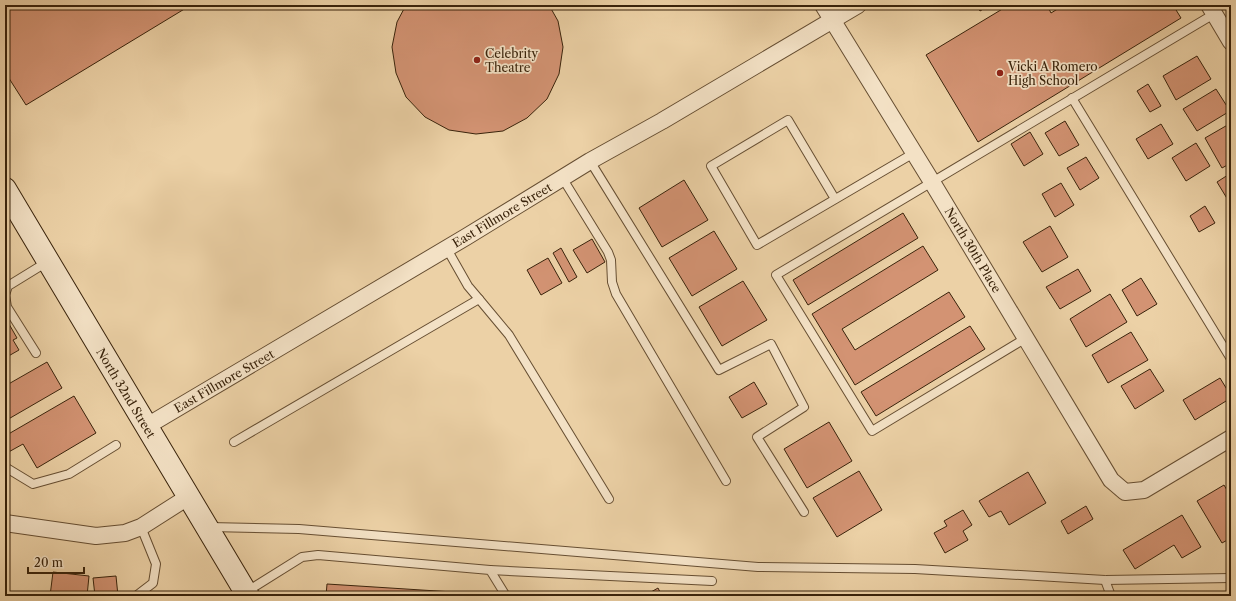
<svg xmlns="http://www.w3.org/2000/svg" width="1236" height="601" viewBox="0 0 1236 601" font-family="'Libre Caslon Text',serif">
	<rect width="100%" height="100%" fill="#ecd1a6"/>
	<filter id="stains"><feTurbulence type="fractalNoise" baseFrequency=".005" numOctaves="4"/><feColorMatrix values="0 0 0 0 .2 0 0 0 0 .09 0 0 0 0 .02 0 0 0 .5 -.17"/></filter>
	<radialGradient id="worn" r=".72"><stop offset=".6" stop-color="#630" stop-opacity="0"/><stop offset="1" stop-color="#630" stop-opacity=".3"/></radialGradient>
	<g fill="#d39373" stroke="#39230b">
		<path d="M5 5H191L26 105 5 72Z"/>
		<path d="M406 5H549L558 21 563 47 559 74 547 99 527 118 503 131 476 134 449 130 425 117 406 97 396 73 392 47 397 22Z"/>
		<path d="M976 5H990L980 11Z"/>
		<path d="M1009 5H1047L1051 13 1064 5H1173L1181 18 978 142 926 55Z"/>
		<path d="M1197 56 1211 79 1176 100 1163 76Z"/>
		<path d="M1148 84 1161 106 1150 112 1137 91Z"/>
		<path d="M1216 89 1230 111 1197 131 1183 109Z"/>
		<path d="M1065 121 1079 145 1059 156 1045 133Z"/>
		<path d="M1231 123V163L1222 168 1205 138Z"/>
		<path d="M1161 124 1173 144 1148 159 1136 139Z"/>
		<path d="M1030 132 1043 154 1024 166 1011 144Z"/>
		<path d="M1196 143 1210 166 1186 181 1172 158Z"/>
		<path d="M1086 157 1099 178 1080 190 1067 168Z"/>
		<path d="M1231 173V205L1217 182Z"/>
		<path d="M684 180 708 220 662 247 639 208Z"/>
		<path d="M1061 183 1074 205 1055 217 1042 194Z"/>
		<path d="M1205 206 1215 223 1199 232 1190 216Z"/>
		<path d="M903 213 918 238 808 305 793 280Z"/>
		<path d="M1050 226 1068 257 1042 272 1023 242Z"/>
		<path d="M714 231 737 269 692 296 669 258Z"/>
		<path d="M592 239 605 262 587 273 573 250Z"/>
		<path d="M923 246 938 270 842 329 855 350 949 292 965 317 855 385 812 314Z"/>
		<path d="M561 248 577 277 569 282 553 253Z"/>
		<path d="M548 258 562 283 541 295 527 270Z"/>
		<path d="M1078 269 1091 291 1060 309 1046 287Z"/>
		<path d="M1141 278 1157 304 1137 316 1122 290Z"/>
		<path d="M743 281 767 320 722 346 699 307Z"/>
		<path d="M1110 294 1127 322 1086 347 1070 319Z"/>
		<path d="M5 317 17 338 13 340 19 350 5 358Z"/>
		<path d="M970 326 985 349 876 416 861 392Z"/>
		<path d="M1131 332 1148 360 1108 383 1092 355Z"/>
		<path d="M47 362 62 388 5 421V386Z"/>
		<path d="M1150 369 1164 391 1135 409 1121 386Z"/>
		<path d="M1220 378 1231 396V398L1195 420 1183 400Z"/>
		<path d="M754 382 767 404 742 418 729 397Z"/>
		<path d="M74 396 96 433 37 468 23 444 5 454V436Z"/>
		<path d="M829 422 852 461 807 488 784 449Z"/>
		<path d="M859 471 882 510 837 537 813 498Z"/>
		<path d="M1028 472 1046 503 1009 525 1001 511 989 517 979 501Z"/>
		<path d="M1224 485 1231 497V538L1222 543 1197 501Z"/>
		<path d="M1086 506 1093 519 1068 534 1061 521Z"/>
		<path d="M963 510 972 525 963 531 968 540 945 553 934 533 947 526 944 521Z"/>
		<path d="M1182 515 1201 547 1182 558 1174 545 1135 569 1123 550Z"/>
		<path d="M53 572 89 576 87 596H50Z"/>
		<path d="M116 576 118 596H95L93 578Z"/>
		<path d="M327 584 453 592 452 596H326Z"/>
		<path d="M658 588 662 596H644Z"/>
	</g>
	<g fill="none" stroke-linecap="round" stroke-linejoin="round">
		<g stroke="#664e32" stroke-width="10">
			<g id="service">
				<path d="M1072 98 1231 359"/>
				<path d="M590 161 719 370 771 344 804 407 757 437 804 512"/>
				<path d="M563 179 608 252 611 260 612 282 616 294 726 481"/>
				<path d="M835 199 788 120 711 166 757 245 914 153"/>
				<path d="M479 299 509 335 609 499"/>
				<path d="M1026 338 872 431 776 275 1214 14"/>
				<path d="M36 353 7 307 5 295 8 286 47 262"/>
				<path d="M234 442 479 299 468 286 447 249"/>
				<path d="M5 467 33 484 69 474 116 445"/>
				<path d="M209 527 299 529 758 567 915 569 1105 580 1231 578"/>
				<path d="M490 570 712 581"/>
				<path d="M1105 580 1111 596"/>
				<path d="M246 592 302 557 318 555 490 570 506 596"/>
				<path d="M136 596 153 583 156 564 141 527"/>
			</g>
		</g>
		<g stroke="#664e32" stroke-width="18">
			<g id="minor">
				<path d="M823 5 932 182 1111 480 1125 492 1144 490 1231 438"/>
				<path d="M1209 5 1231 42"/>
				<path d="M147 426 466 237 590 161 662 121 858 5"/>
				<path d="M5 523 96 536 125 533 141 527 188 497"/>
			</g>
		</g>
		<g stroke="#39230b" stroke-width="24">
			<path id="secondary" d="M5 189 248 596"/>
		</g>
		<use href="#service" stroke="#f3e1c5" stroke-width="8"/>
		<use href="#minor" stroke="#f3e1c5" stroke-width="16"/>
		<use href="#secondary" stroke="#f3e1c5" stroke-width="22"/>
	</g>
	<g fill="#8f2418" stroke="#f3e1c5" stroke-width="1.5">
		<circle cx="477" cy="60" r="4"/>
		<circle cx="1000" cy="73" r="4"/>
	</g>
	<g text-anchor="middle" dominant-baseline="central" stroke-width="3.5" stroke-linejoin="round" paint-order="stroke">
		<g font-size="12" fill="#39230b" stroke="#f3e1c5" text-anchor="start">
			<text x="485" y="53">Celebrity<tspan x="485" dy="14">Theatre</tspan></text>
			<text x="1008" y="66">Vicki A Romero<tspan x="1008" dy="14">High School</tspan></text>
		</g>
		<g font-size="12" fill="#39230b" stroke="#f3e1c5">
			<text transform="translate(502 215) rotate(-31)">East Fillmore Street</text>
			<text transform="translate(973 250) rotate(59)">North 30th Place</text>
			<text transform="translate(224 381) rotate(-30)">East Fillmore Street</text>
			<text transform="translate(126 393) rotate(59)">North 32nd Street</text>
		</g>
	</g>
	<rect width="1236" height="601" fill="none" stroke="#ecd1a6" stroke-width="20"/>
	<rect x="6" y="6" width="1224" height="589" fill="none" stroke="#39230b" stroke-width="2"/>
	<rect x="10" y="10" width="1216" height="581" fill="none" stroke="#39230b"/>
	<path d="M28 567v6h56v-6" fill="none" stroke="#39230b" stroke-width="2"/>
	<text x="34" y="567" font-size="12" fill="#39230b" stroke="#f3e1c5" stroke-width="3" paint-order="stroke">20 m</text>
	<rect width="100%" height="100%" filter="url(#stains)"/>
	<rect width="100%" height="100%" fill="url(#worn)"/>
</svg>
